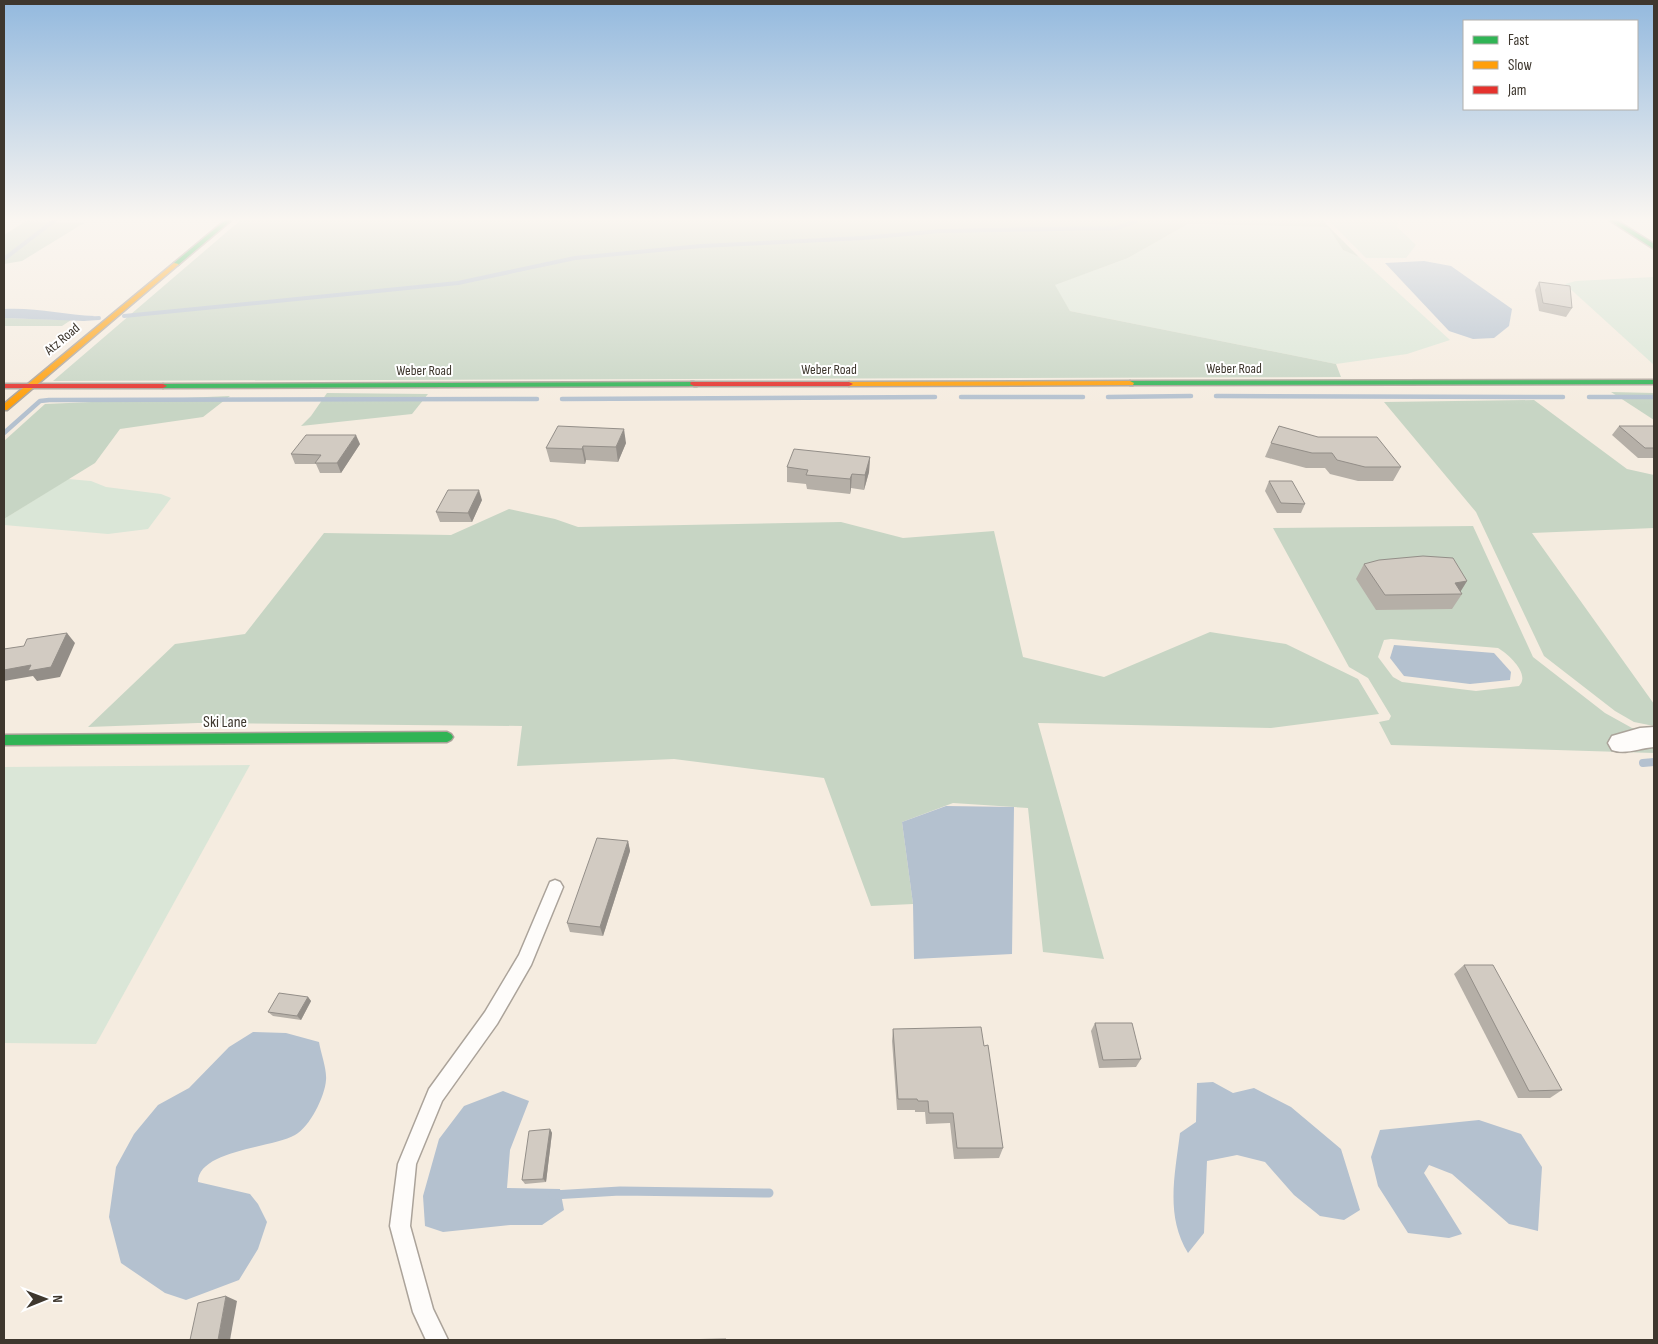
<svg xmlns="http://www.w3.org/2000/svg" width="1658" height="1344" viewBox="0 0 1658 1344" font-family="'Sofia Sans Condensed',sans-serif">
	<rect width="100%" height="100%" fill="#f5ece0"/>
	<g fill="#dae6d7">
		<path d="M1326 218H1396L1399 219 1397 227 1416 245 1406 258H1366Z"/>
		<path d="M1188 224 1328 227 1343 250 1359 257 1450 340 1407 354 1336 364 1070 311 1054 285 1128 258Z"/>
		<path d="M1654 277V365L1565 284 1576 281Z"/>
		<path d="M68 479 91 481 106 487 161 494 171 498 148 529 108 534 4 525V519Z"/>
		<path d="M250 765 96 1044 4 1043V767Z"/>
	</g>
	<g fill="#c7d5c4" fill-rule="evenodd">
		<path d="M243 218H934L936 220 1320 218 1359 257 1343 250 1328 227 1188 224 1128 258 1055 285 1070 311 1336 364 1341 377 53 381Z"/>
		<path d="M26 221 84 223 22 261 4 264V235Z"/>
		<path d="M4 318 71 320 62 326H4Z"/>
		<path d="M1611 392 1654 393V420Z"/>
		<path d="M327 393 428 394 412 414 301 426 311 416Z"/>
		<path d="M230 396 203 417 120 429 95 463 4 519V441L45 404Z"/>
		<path d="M1534 400 1627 469 1654 475V528L1532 533 1654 704V726L1634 722 1615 711 1544 656 1476 512 1384 402Z"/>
		<path d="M509 509 555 519 578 527 841 522 903 538 994 531 1023 657 1104 677 1210 632 1286 644 1358 679 1379 714 1271 728 1038 723 1104 959 1043 952 1028 808 953 803 902 822 913 904 871 906 824 778 674 759 517 766 522 726 198 723 88 727 175 644 245 634 324 533 451 535Z"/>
		<path d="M1473 526 1533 657 1605 713 1632 728 1649 732 1654 740V753L1391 745 1379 722 1389 720 1391 716 1368 678 1349 667 1273 528ZM1391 639 1498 648C1508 654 1531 674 1519 686L1476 691 1402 682 1393 677 1378 657 1384 640Z"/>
	</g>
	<g fill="#b4c1cf">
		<path d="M1424 261 1451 266 1512 309 1509 326 1494 338 1473 339 1449 331 1385 263Z"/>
		<path d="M4 309C35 307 64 315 95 316L84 321 4 318Z"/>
		<path d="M1394 645 1494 653 1511 672 1510 680 1470 684 1404 676 1390 658Z"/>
		<path d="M946 806 1014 807 1012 954 914 959 913 904 902 822Z"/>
		<path d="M253 1032 286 1033 319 1042C321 1054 327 1069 326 1080 325 1096 310 1127 295 1135 272 1148 198 1150 198 1182L250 1194 258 1204 267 1222 258 1249 239 1280 186 1300 165 1293 121 1263 109 1217 116 1167 134 1134 158 1105 189 1088 229 1047Z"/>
		<path d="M1213 1082 1233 1093 1254 1088 1291 1107 1341 1149 1360 1210 1344 1220 1320 1216 1294 1195 1265 1162 1237 1155 1207 1161 1204 1233 1188 1253C1165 1216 1175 1174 1180 1133L1196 1122 1197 1083Z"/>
		<path d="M503 1091 529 1101 510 1150 507 1188 560 1189 564 1210 542 1225H510L443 1232 425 1226 423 1196 439 1139 464 1106Z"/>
		<path d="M1479 1120 1521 1134 1542 1167 1538 1231 1509 1224 1452 1174 1429 1165 1424 1173 1462 1234 1449 1238 1408 1233 1378 1186 1371 1157 1380 1130Z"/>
	</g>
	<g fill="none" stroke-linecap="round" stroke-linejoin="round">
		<g stroke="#b4c1cf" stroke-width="4">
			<path d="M4 259 55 220"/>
			<path d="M124 316 458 283 575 258 701 246 863 238 940 231 1116 228 1136 221"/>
			<path d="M83 319 99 318"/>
		</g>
		<g stroke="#b4c1cf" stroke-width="4.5">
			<path d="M1216 396 1563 397"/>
			<path d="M961 397H1083"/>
			<path d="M1108 397 1191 396"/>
			<path d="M1589 397H1654"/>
			<path d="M562 399 935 397"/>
			<path d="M4 433 40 401 49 400 537 399"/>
		</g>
		<path stroke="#b4c1cf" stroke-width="8" d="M1643 763 1654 762"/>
		<path stroke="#b4c1cf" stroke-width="9" d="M553 1195 620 1191 769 1193"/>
		<g stroke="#aba39a" stroke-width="3">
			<path id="lane" d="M555 880 560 882 563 887 531 965 497 1024 442 1101 416 1164 410 1226 433 1309 448 1340H426L413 1312 390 1226 398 1164 429 1089 485 1012 519 955 550 882Z"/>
		</g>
		<g stroke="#aba39a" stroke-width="3">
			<path id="street" d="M1654 727V747C1640 748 1625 755 1612 750L1608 743 1612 736 1640 728Z"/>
		</g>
		<g stroke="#aba39a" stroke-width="3">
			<g id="fast">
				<path d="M228 218H234L178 265H174V263Z"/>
				<path d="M1606 218H1613L1654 244V249Z"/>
				<path d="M1654 380V384L1130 385 1126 383 1130 381Z"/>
				<path d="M694 382 698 384 697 386 163 388 159 386 163 384Z"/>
				<path d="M447 732 451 734 453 737 451 740 447 742 4 745V735Z"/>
			</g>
		</g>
		<g stroke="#aba39a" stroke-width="3">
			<g id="slow">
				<path d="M174 263 179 264 7 410H4V404Z"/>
				<path d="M1130 381 1134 383 1133 385 849 386 845 384 849 382Z"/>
			</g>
		</g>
		<g stroke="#aba39a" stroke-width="3">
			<g id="jam">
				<path d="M691 382H849L853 384 849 386H694L690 384Z"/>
				<path d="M4 384H163L167 386 163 388H4Z"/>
			</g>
		</g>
		<use href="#lane" fill="#fefcfa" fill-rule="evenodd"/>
		<use href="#street" fill="#fefcfa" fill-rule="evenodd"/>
		<use href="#fast" fill="#30b455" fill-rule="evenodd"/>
		<use href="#slow" fill="#ff9f0a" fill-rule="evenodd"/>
		<use href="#jam" fill="#e5322d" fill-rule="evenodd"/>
	</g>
	<g fill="#b5afa7">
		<path d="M1539 282 1572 308 1566 317 1539 311 1535 290Z"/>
		<path d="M1279 426 1401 467 1393 481H1358L1330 474 1325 468H1306L1265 457 1271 443Z"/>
		<path d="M1619 426H1654V458H1638L1612 435Z"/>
		<path d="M626 443 618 462 586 460 585 464 550 462 546 448Z"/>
		<path d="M360 444 341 473H320L316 464H295L291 454Z"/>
		<path d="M870 457 869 472 864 490 851 488 850 494 807 489 806 484 787 482V467Z"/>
		<path d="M1269 481 1305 504 1301 513H1277L1265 491Z"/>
		<path d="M482 500 472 522H440L436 512Z"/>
		<path d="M1364 564 1467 581 1460 592 1462 594 1452 609 1376 610 1356 579Z"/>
		<path d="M628 841 630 851 603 936 570 932 567 923Z"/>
		<path d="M1464 965 1562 1090 1550 1098H1518L1454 974Z"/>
		<path d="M308 997 311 1001 301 1020 273 1016 268 1012Z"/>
		<path d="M1095 1023 1141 1059 1136 1067 1099 1068 1091 1031Z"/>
		<path d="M893 1029 1003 1148 999 1158 954 1159 950 1123 926 1124 925 1112H915V1110H897L892 1041Z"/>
		<path d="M550 1129 552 1133 546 1182 525 1184 522 1180Z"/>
	</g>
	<g fill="#938e88">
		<path d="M624 429 626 443 618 462 616 447Z"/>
		<path d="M356 435 360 444 341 473 337 463Z"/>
		<path d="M583 446 586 460 585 464 582 449Z"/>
		<path d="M870 457 869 472 864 490 865 475Z"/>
		<path d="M852 474 851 488 850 494V479Z"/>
		<path d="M479 490 482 500 472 522 468 513Z"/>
		<path d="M1467 581 1459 594 1455 583Z"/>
		<path d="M67 633 75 643 60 677 37 681 33 676 4 681V670Z"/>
		<path d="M628 841 630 851 603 936 600 927Z"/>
		<path d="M308 997 311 1001 301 1020 297 1016Z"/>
		<path d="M550 1129 552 1133 546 1182 543 1179Z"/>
		<path d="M226 1296 237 1301 230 1340H218Z"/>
	</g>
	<g fill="#d2cbc2" stroke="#938e88">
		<path d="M1539 282 1570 286 1572 308 1543 303Z"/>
		<path d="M558 426 624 429 616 447 583 446 582 449 546 448Z"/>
		<path d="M1279 426 1318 437H1377L1401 467H1365L1337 460 1332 453H1312L1271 443Z"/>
		<path d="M1619 426H1654V448H1645Z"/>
		<path d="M306 435H356L337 463H315L321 455 291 454Z"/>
		<path d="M794 449 870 457 865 475 852 474 850 479 806 475 808 470 787 467Z"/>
		<path d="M1269 481H1292L1305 504 1281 503Z"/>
		<path d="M448 490H479L468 513 436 512Z"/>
		<path d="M1423 556 1453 558 1467 581 1455 583 1462 594 1385 595 1364 564 1379 560Z"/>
		<path d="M67 633 51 667 28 671 31 665 4 670V649L24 646 27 639Z"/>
		<path d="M597 838 628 841 600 927 567 923Z"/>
		<path d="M1464 965H1493L1562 1090 1529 1091Z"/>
		<path d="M279 993 308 997 297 1016 268 1012Z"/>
		<path d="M1095 1023H1132L1141 1059 1103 1060Z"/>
		<path d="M981 1027 984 1046 988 1045 1003 1148H957L953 1113H929L928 1101H918L917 1099H898L893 1029Z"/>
		<path d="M550 1129 543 1179 522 1180 529 1131Z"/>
		<path d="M226 1296 218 1340H190L198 1303Z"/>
		<path d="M726 1339V1340H673Z"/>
	</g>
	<linearGradient id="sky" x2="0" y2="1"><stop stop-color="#93b9de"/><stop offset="0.54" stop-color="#faf6f1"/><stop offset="1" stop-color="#faf6f1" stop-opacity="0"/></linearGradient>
	<rect width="1658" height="406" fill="url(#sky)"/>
	<g text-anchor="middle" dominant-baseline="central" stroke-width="4" stroke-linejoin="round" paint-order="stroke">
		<g font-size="14" fill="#3e372e" stroke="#fff">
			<text transform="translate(62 339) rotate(-40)">Atz Road</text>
			<text x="1234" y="368">Weber Road</text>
			<text x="829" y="369">Weber Road</text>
			<text x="424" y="370">Weber Road</text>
		</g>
		<g font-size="16" fill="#3e372e" stroke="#fff">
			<text x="225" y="722">Ski Lane</text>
		</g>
	</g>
	<rect width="1658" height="1344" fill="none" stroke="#3e372e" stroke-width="10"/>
	<rect x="1463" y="20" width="175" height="90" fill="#ffffff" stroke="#b2afab"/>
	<rect x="1473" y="36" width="25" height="8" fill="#30b455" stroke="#b2afab"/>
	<text x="1508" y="45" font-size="15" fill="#3e372e">Fast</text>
	<rect x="1473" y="61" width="25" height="8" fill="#ff9f0a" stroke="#b2afab"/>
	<text x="1508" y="70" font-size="15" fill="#3e372e">Slow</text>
	<rect x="1473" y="86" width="25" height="8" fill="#e5322d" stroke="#b2afab"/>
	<text x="1508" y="95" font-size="15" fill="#3e372e">Jam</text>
	<g transform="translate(45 1299) rotate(89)" stroke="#ffffff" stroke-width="4" paint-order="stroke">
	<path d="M0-4L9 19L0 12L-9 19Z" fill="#3e372e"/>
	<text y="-8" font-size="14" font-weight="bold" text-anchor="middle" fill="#3e372e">N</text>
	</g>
</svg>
